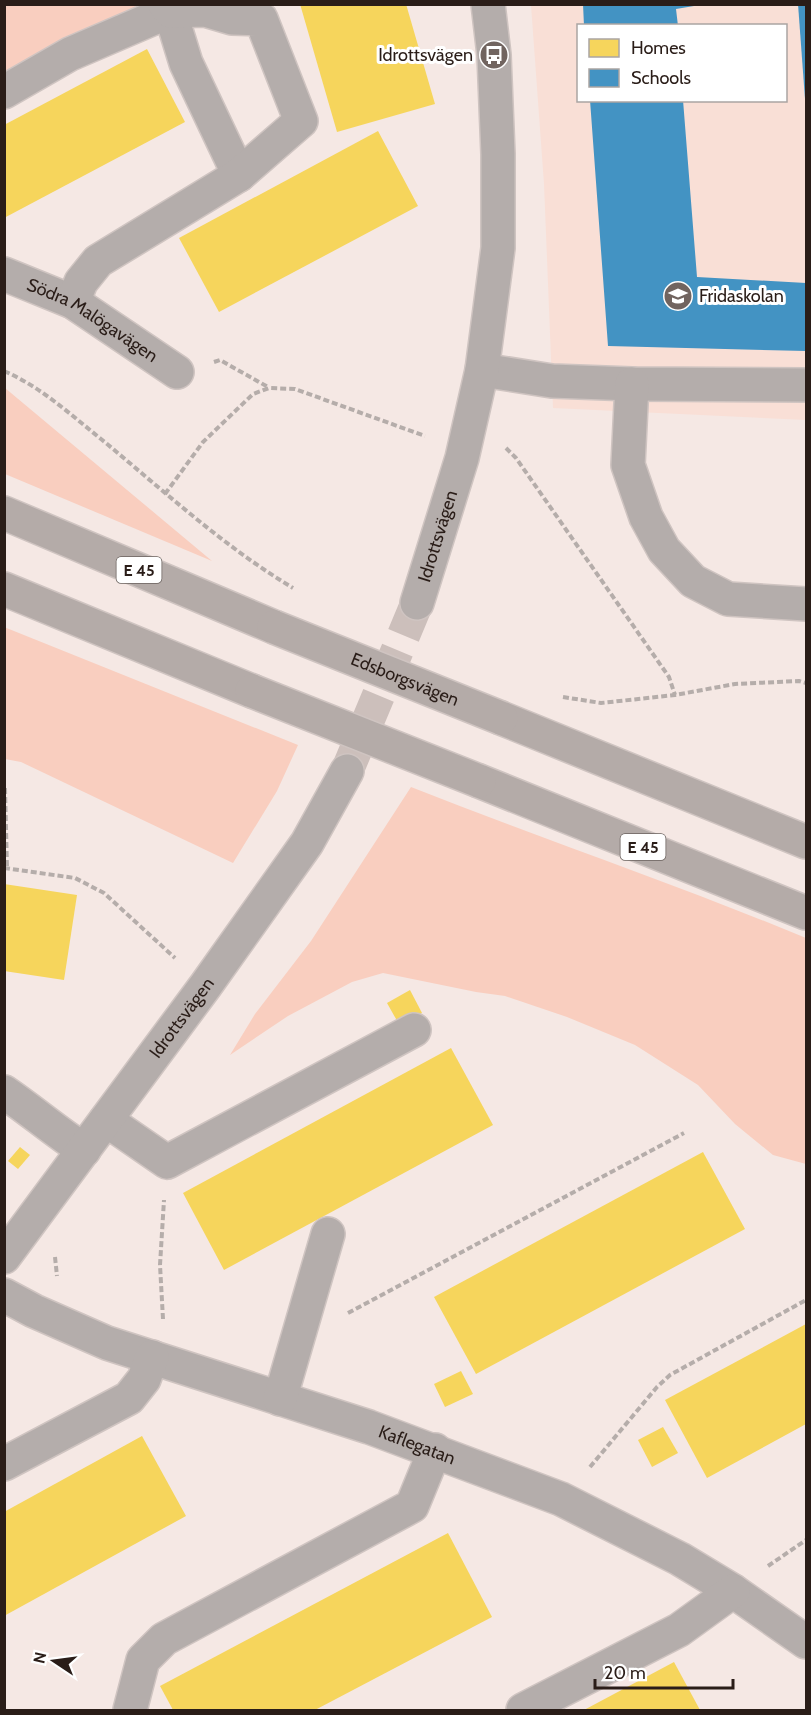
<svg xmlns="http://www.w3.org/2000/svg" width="811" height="1715" viewBox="0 0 811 1715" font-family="Cabin,sans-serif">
	<rect width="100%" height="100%" fill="#f5e8e4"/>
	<path fill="#f9dfd6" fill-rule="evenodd" d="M531 5H806V420L553 408 544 184ZM578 26H786V100H578Z"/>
	<g fill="#f9cebf">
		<path d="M5 5H135V11L5 75Z"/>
		<path d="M5 388 212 561 5 474Z"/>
		<path d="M4 627 298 745 277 791 233 863 21 762 5 759Z"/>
		<path d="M411 787C543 839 676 884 806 938V1164L773 1155 735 1124 698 1085 635 1045 567 1017 505 996 476 992 383 973 352 982 288 1016 230 1055 255 1014 311 941Z"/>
	</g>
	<g fill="#f6d55c">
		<path d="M300 4H406L435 104 337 132Z"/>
		<path d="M147 49 185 122 4 218V125Z"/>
		<path d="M378 131 418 206 219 312 179 238Z"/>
		<path d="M4 884 77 895 64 980 4 971Z"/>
		<path d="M410 990 422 1013 400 1026 387 1003Z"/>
		<path d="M451 1048 493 1125 224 1270 183 1193Z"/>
		<path d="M20 1147 30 1155 18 1169 8 1161Z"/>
		<path d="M703 1152 745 1229 476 1374 434 1297Z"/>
		<path d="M806 1324V1424L707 1478 665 1400Z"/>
		<path d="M461 1371 473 1394 445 1407 434 1384Z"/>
		<path d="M663 1427 678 1453 652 1467 638 1440Z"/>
		<path d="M142 1436 186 1516 4 1616V1512Z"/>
		<path d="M448 1533 492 1617 315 1710H173L160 1686Z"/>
		<path d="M674 1662 700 1710H584Z"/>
	</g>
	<g fill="#4393c3">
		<path d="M583 4H694V6L676 9 678 26H584Z"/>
		<path d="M798 4H806V99H805Z"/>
		<path d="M590 100H683L697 277 806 283V351L608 346Z"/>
	</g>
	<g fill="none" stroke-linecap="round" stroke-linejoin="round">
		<path stroke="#ccbfbb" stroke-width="33" stroke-dasharray="33 16" stroke-linecap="butt" d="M347 771 417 603"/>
		<g stroke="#cfc4c1" stroke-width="36">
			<g id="minor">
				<path d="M4 92 70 54 170 11 186 63 239 175"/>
				<path id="s1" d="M4 274 73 302 177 372"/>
				<path d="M73 302 81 282 98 261 239 175 301 121 261 19 232 18 205 10 170 11 165 4"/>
				<path d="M482 370 552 381 632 384 806 385"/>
				<path d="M632 384 628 465 646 517 664 550 693 581 728 599 806 604"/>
				<path id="s2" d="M417 603 462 458 482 370 498 248V154L494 55 488 4"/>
				<path d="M4 1092C32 1111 56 1132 84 1150"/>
				<path d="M106 1120 167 1162 414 1030"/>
				<path id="s3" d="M4 1257 206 985 307 843 347 771"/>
				<path id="s4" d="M4 1295 34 1311 107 1343 369 1427 561 1499 680 1559 733 1591 806 1642"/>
				<path d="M280 1399 328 1234"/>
				<path d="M4 1464 129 1398 144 1379 152 1357"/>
				<path d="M130 1710 143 1660 164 1639 412 1506 435 1450"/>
				<path d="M523 1710 679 1630 733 1591"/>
			</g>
		</g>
		<g stroke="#cfc4c1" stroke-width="36">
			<g id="highway">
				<path d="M4 513 274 627"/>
				<path d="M4 589 252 691"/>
				<path d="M501 718 806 842"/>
				<path d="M479 781 806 913"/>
			</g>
		</g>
		<g stroke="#b5adaa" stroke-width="4" stroke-dasharray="6 3" stroke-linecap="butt">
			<path d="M214 362 220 360 268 387"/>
			<path d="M4 371C41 387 70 414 101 439 164 491 223 546 293 588"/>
			<path d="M506 448 516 458 669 677 675 695"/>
			<path d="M165 494 203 442 253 394 269 388 295 389 425 436"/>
			<path d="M563 697 601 703 675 695 735 684 799 681 806 683"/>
			<path d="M5 788 7 868"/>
			<path d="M4 868 75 878 104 893 175 958"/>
			<path d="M55 1257 57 1276"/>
			<path d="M348 1313 684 1133"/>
			<path d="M163 1319 160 1265 164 1200"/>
			<path d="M590 1467 657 1387 670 1375 806 1300"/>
			<path d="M768 1566 806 1540"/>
		</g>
		<use href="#minor" stroke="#b4adab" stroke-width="33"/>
		<use href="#highway" stroke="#b4aba8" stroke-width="33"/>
		<g stroke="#cfc4c1" stroke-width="36" stroke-linecap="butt">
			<g id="highway-bridge">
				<path id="s5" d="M274 627 501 718"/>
				<path d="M252 691 479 781"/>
			</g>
		</g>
		<use href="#highway-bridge" stroke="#b4aba8" stroke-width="33"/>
	</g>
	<defs>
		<g id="bus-disc" transform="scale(1.5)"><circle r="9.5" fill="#71645f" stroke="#fff"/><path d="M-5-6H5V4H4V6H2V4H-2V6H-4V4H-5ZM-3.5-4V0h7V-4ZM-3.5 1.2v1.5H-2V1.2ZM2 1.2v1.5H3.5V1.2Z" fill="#fff"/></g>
		<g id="school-disc" transform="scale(1.5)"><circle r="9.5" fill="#71645f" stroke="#fff"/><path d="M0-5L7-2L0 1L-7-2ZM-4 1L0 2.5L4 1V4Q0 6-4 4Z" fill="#fff"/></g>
	</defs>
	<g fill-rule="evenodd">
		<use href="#bus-disc" x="494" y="55"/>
		<use href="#school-disc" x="678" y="296"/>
	</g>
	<g text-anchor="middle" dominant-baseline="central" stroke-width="6" stroke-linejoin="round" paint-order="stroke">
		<g fill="#fff" stroke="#6a615d" stroke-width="1.5">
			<rect x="116.5" y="557" width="45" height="26" rx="4.5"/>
			<rect x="620.5" y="834" width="45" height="26" rx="4.5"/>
		</g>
		<g font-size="16" font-weight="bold" fill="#2a1d18">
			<text x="139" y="570">E 45</text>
			<text x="643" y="847">E 45</text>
		</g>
		<g font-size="18" fill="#2a1d18" stroke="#fff" text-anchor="end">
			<text x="473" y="55">Idrottsvägen</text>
			<text x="699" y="296" text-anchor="start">Fridaskolan</text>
		</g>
		<g font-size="18" fill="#2a1d18" stroke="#fff">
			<text stroke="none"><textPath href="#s1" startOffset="100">Södra Malögavägen</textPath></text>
			<text stroke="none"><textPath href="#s2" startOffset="70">Idrottsvägen</textPath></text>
			<text stroke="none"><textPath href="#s5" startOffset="141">Edsborgsvägen</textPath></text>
			<text stroke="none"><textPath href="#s3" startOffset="298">Idrottsvägen</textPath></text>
			<text stroke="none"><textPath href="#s4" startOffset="440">Kaflegatan</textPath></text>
		</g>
	</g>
	<rect width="811" height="1715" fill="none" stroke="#2a1d18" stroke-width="12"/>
	<rect x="577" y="24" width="210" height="78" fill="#ffffff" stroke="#aaa5a3" stroke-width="1.5"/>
	<rect x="589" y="39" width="30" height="18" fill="#f6d55c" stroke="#aaa5a3" stroke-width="1.5"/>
	<text x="631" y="54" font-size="18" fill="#2a1d18">Homes</text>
	<rect x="589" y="69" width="30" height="18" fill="#4393c3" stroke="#aaa5a3" stroke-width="1.5"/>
	<text x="631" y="84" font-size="18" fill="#2a1d18">Schools</text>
	<g transform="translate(54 1661) rotate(283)" stroke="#ffffff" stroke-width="4.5" paint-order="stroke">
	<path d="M0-4.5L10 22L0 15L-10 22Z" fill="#2a1d18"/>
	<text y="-9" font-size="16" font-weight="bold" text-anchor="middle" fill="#2a1d18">N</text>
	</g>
	<path d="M595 1679v9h138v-9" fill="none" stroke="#2a1d18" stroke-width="3"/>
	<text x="604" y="1679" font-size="18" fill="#2a1d18" stroke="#ffffff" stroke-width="4.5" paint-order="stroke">20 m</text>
</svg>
